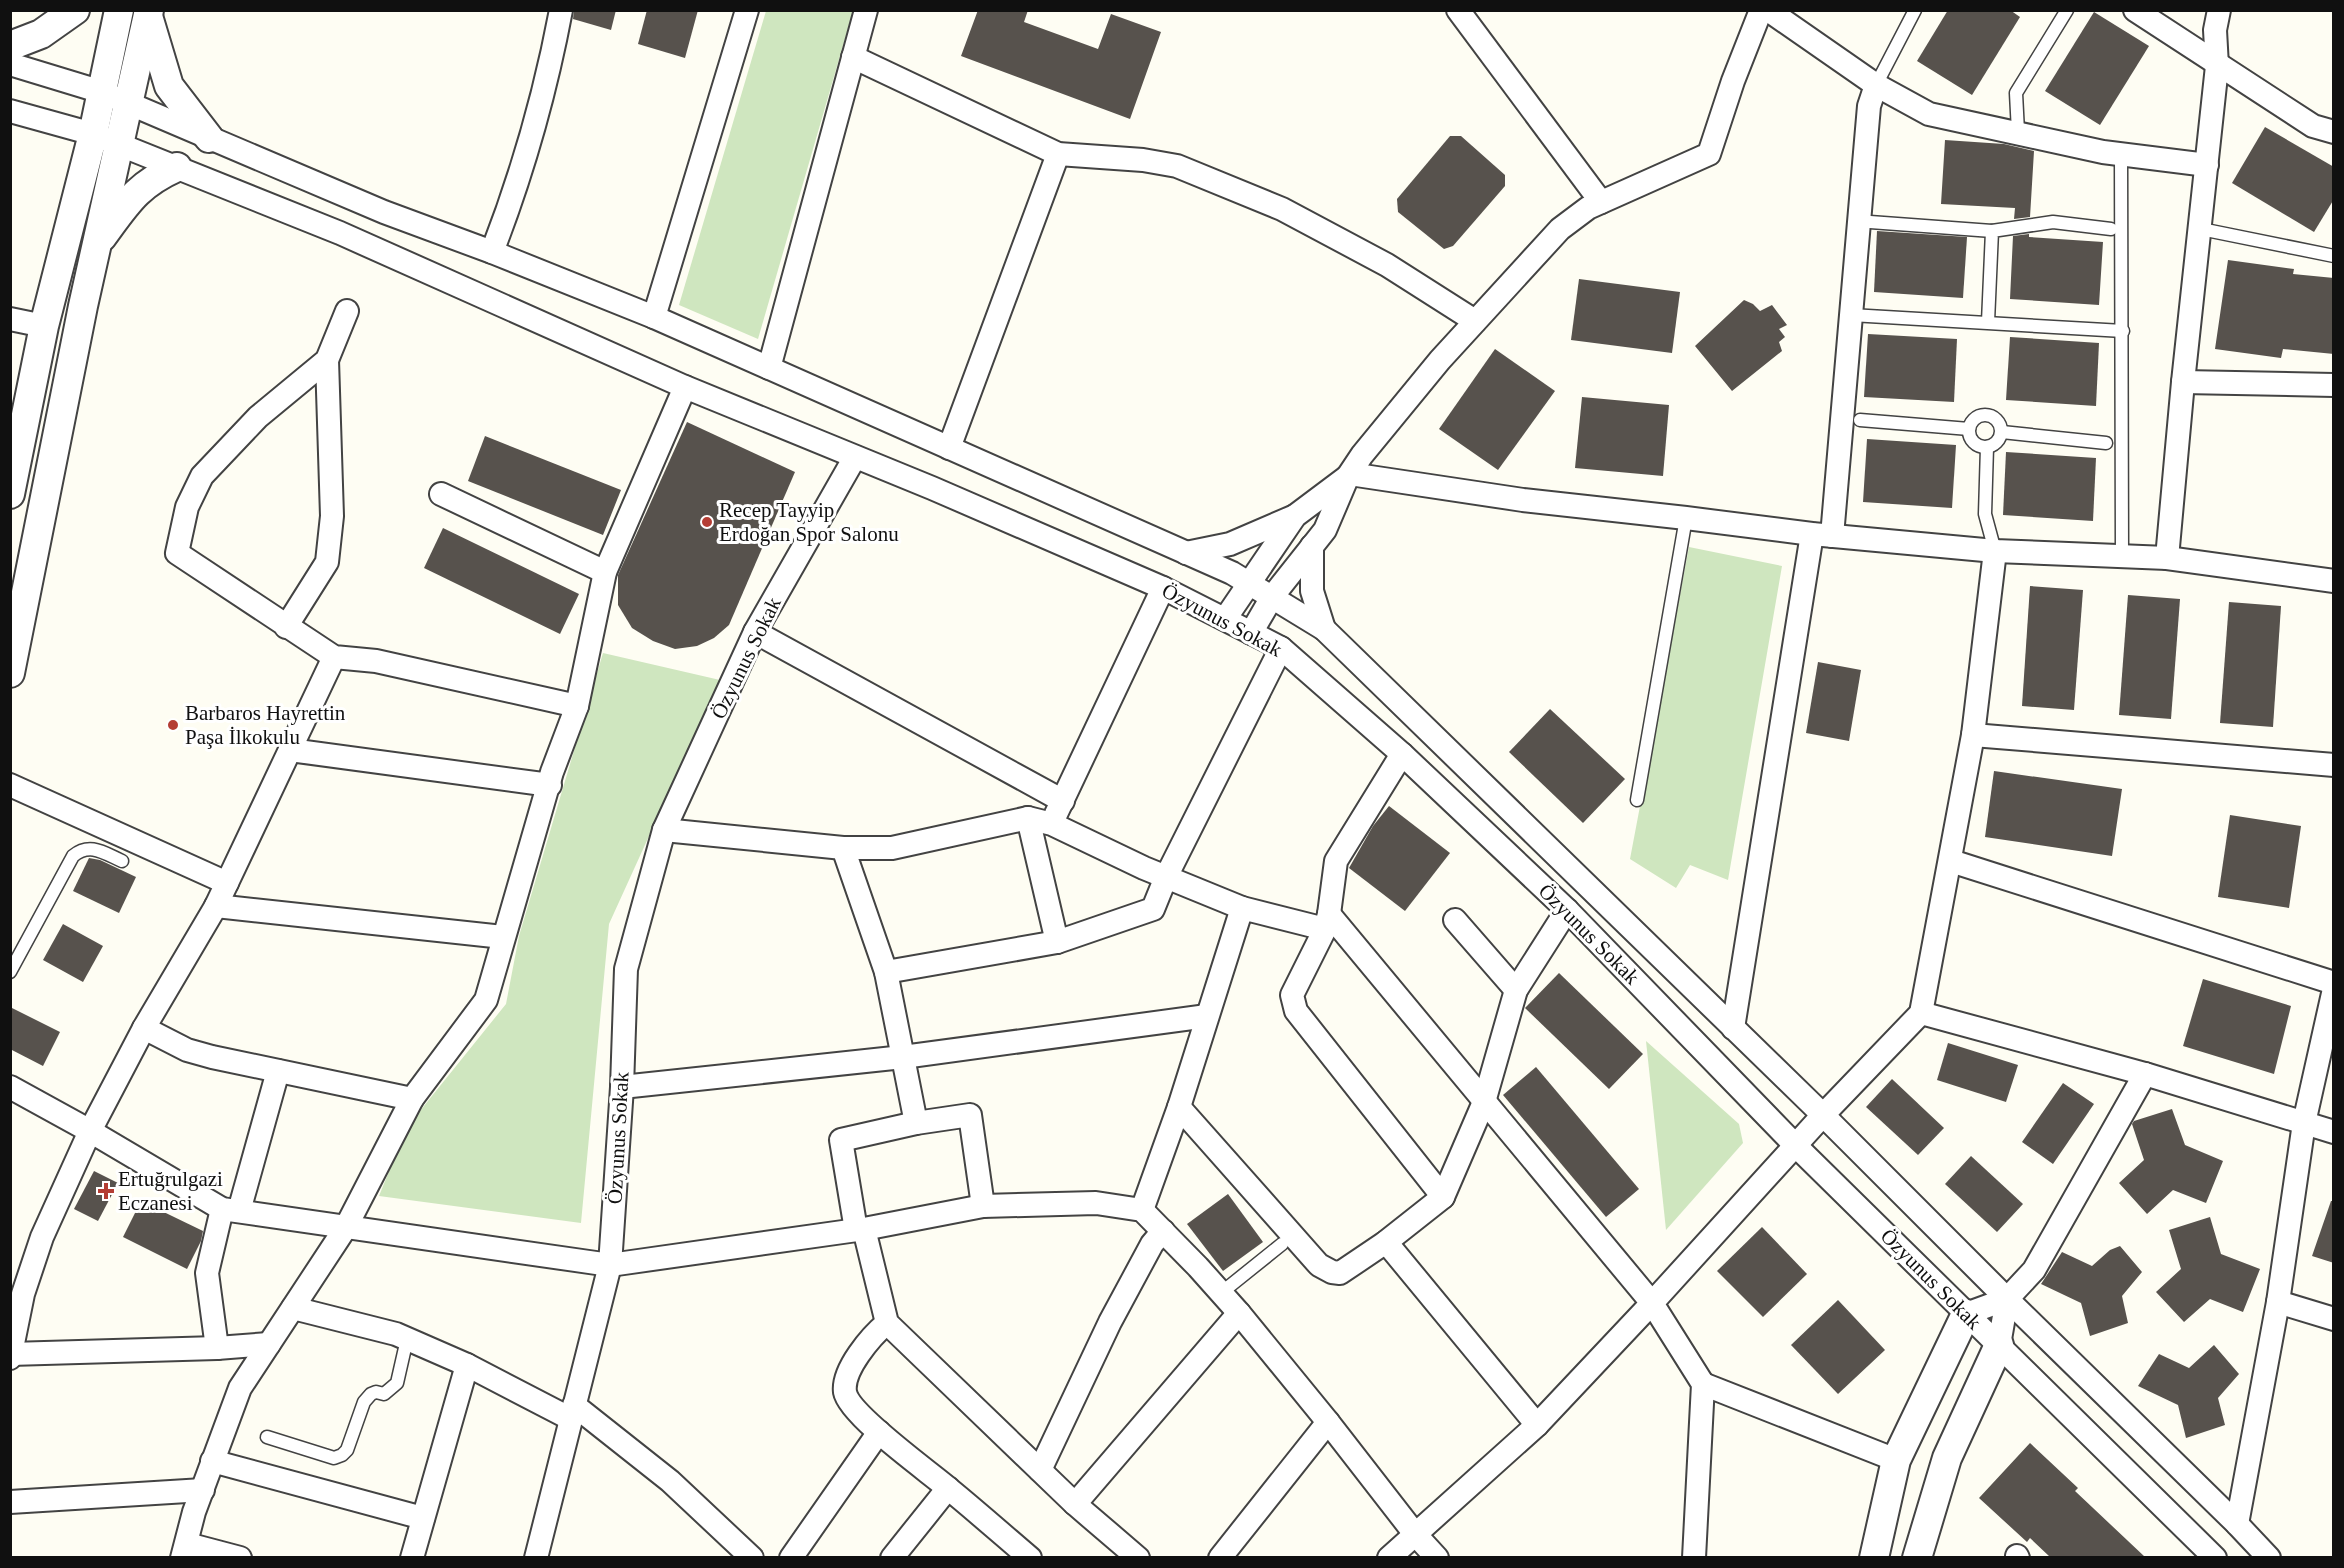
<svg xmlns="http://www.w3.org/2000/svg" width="2344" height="1568" viewBox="0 0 2344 1568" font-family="'Times New Roman',serif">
	<rect width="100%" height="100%" fill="#fefdf3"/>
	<g fill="#cfe6bf">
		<path d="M766 11H853L758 339 679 305Z"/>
		<path d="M1689 547 1782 566 1728 880 1690 865 1676 888 1630 859Z"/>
		<path d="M603 653 720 680 609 924 581 1223 379 1196 407 1127 506 1004 519 936Z"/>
		<path d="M1646 1041 1739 1124 1743 1143 1666 1230Z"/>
	</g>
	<g fill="#57524d">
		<path d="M574 10H616L611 30 573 19Z"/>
		<path d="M647 10H698L685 58 638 44Z"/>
		<path d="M978 10H1028L1024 22 1098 49 1111 14 1161 32 1130 119 961 56Z"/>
		<path d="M1948 10H2010L2020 17 1972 95 1917 61Z"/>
		<path d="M2094 12 2149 46 2100 125 2045 91Z"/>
		<path d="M2265 127 2334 167V199L2314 232 2232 183Z"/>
		<path d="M1450 136H1461L1505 175V186L1453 246 1444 249 1398 212 1397 199Z"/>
		<path d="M1945 140 2004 144 2034 151 2030 217 2014 219 2015 208 1941 204Z"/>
		<path d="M1877 231 1967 237 1963 298 1874 292Z"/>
		<path d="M2029 234V237L2103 242 2099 305 2010 299 2013 236Z"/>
		<path d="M2228 260 2294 269 2293 274 2334 278V354L2283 349 2281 358 2215 349Z"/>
		<path d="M1579 279 1680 292 1672 353 1571 340Z"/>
		<path d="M1744 300 1753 304 1760 311 1772 305 1787 325 1779 329 1785 337 1779 342 1782 351 1732 391 1695 346Z"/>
		<path d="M1868 334 1957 339 1954 402 1864 397Z"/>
		<path d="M2010 337 2099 343 2096 406 2006 400Z"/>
		<path d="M1495 349 1555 391 1498 470 1439 429Z"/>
		<path d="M1582 397 1669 405 1663 476 1575 468Z"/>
		<path d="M687 422 795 472 729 625 714 638 697 646 675 649 653 641 632 628 618 605V575Z"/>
		<path d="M485 436 621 490 603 535 468 481Z"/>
		<path d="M1867 439 1956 445 1952 508 1863 502Z"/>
		<path d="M2006 452 2096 458 2093 521 2003 515Z"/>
		<path d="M443 528 579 594 560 634 424 568Z"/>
		<path d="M2030 586 2083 590 2074 710 2022 706Z"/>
		<path d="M2128 595 2180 599 2171 719 2119 715Z"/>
		<path d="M2229 602 2281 606 2273 727 2220 723Z"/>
		<path d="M1818 662 1861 670 1849 741 1806 733Z"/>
		<path d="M1550 709 1625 779 1583 823 1509 752Z"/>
		<path d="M1994 771 2122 789 2112 856 1985 837Z"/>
		<path d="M1389 806 1450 853 1405 911 1349 868 1373 826Z"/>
		<path d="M2230 815 2301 826 2289 908 2218 897Z"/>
		<path d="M89 858 100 860 136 877 119 913 73 891Z"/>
		<path d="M63 924 103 946 83 982 43 960Z"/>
		<path d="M1559 973 1643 1054 1609 1089 1525 1008Z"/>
		<path d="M2203 979 2291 1006 2274 1074 2183 1046Z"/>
		<path d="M10 1007 60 1032 43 1066 10 1049Z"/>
		<path d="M1948 1043 2018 1065 2006 1102 1937 1080Z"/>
		<path d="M1536 1067 1639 1189 1606 1217 1503 1095Z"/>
		<path d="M1892 1079 1944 1128 1918 1155 1866 1107Z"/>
		<path d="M2063 1083 2094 1104 2053 1164 2022 1142Z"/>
		<path d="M2172 1109 2185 1145 2223 1161 2206 1203 2173 1190 2147 1214 2119 1183 2144 1160 2132 1124 2134 1121Z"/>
		<path d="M1971 1156 2023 1204 1997 1232 1945 1184Z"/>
		<path d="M94 1171 118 1183 98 1221 74 1209Z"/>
		<path d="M1228 1194 1263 1242 1223 1271 1187 1224Z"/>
		<path d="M141 1201 203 1231 201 1241 187 1269 123 1237Z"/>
		<path d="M2331 1201H2334V1263L2312 1256Z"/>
		<path d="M2210 1217 2221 1254 2260 1269 2243 1312 2210 1299 2184 1322 2156 1292 2181 1269 2169 1230Z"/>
		<path d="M1762 1227 1807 1274 1763 1317 1717 1271Z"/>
		<path d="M2120 1246 2142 1272 2122 1296 2128 1323 2090 1336 2081 1303 2041 1284 2062 1252 2092 1266 2110 1250Z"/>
		<path d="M1838 1300 1885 1350 1838 1394 1791 1345Z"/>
		<path d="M2214 1345 2239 1374 2218 1398 2225 1425 2186 1438 2178 1405 2138 1386 2159 1354 2189 1368Z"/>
		<path d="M2030 1443 2078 1488 2075 1491 2145 1557H2050L2030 1538 2027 1542 1979 1498Z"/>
	</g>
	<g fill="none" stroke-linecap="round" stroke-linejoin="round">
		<g stroke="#434343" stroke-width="15">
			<g id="service">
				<path d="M1876 85 1915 10"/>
				<path d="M2018 132 2016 93 2067 10"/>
				<path d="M2121 154 2122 556"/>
				<path d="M1870 222 1992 231"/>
				<path d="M2201 229 2334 256"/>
				<path d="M1851 315 2123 331"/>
				<path d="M1988 322 1992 231 2053 222 2111 229"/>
				<circle cx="1985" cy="431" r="16"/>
				<path d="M1860 420 1969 429"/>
				<path d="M2002 432 2106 443"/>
				<path d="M1987 447 1985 514 1995 551"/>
				<path d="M1637 800 1686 518"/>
				<path d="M10 972 73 856C90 842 104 853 122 861"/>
				<path d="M1221 1293 1282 1244"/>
				<path d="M267 1437 334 1458 342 1455 347 1450 364 1402 371 1394 376 1392 384 1394 397 1383 407 1339"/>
			</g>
		</g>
		<g stroke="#434343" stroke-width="26">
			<g id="minor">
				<path d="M1458 10 1601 202"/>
				<path d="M1768 10 1876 85 1929 114 2103 152 2207 165"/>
				<path d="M2135 10 2313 126 2334 132"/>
				<path d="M853 57 1058 154 1143 160 1177 166 1282 209 1387 265 1475 321"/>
				<path d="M10 64 102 92 384 212 492 252 654 317 1232 573 1324 629 1823 1115 2007 1299 2237 1524 2269 1558"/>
				<path d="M10 111 93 134 340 233 685 387 932 488 1163 588 1281 648 1402 754 1567 910 1795 1145 2215 1558"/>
				<path d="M492 252C523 172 545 95 561 10"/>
				<path d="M347 311 327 360 258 417 202 476 187 507 177 553 334 657 376 661 577 706"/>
				<path d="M654 317 747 10"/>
				<path d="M10 319 44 326"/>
				<path d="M769 368 866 10"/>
				<path d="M2183 382 2334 385"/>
				<path d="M949 448 1058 154"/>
				<path d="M1350 474 1523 500 1686 518 1812 534 1995 551 2167 558 2334 581"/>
				<path d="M441 494 605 572"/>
				<path d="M1832 536 1869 106 1876 85"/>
				<path d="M1312 546V591L1324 629"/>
				<path d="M1186 553 1230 544 1295 516"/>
				<path d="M2167 558 2183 382 2217 66 2215 30 2219 10"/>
				<path d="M1225 619 1295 516 1347 477"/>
				<path d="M286 627 327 562 332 516 327 360"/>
				<path d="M755 632 1063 801"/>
				<path d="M1251 633 1272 597 1325 530 1348 476 1362 455 1440 360 1560 229 1588 208 1709 154 1733 81 1761 10"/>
				<path d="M1973 735 2334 765"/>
				<path d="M290 750 550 785"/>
				<path d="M1402 754 1336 861 1329 914 1325 929 1292 995 1296 1011 1443 1197"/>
				<path d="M10 785 227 883"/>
				<path d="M1056 814 1163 588"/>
				<path d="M1028 818 1057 942"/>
				<path d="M664 830 843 848H892L1028 818 1052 824 1144 868 1242 908"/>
				<path d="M843 848 886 972 916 1123"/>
				<path d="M1951 861 2334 983"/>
				<path d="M216 906 503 937"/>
				<path d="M1329 914 1652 1303 1537 1425 1389 1558"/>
				<path d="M1455 920 1516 990"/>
				<path d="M886 972 1057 942 1153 909 1166 877 1281 648"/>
				<path d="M1921 1013 2145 1074 2334 1132"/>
				<path d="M144 1028 187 1050 212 1057 412 1099"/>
				<path d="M1733 1028 1812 534"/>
				<path d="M10 1087 90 1131 222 1209 610 1265 864 1229 983 1206 1096 1203 1142 1210 1198 1267 1239 1313 1328 1422 1415 1534 1437 1558"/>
				<path d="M622 1087 903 1057 1207 1016"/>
				<path d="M1179 1107 1319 1265 1332 1272 1340 1273 1386 1242 1443 1197 1484 1102 1516 990 1567 910"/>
				<path d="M1142 1210 1179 1107 1242 908 1325 929"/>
				<path d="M239 1211 278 1071"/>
				<path d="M864 1229 887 1323 1075 1504 1138 1558"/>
				<path d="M856 1230 841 1140 916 1123 970 1115 983 1206"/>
				<path d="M1386 1242 1537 1425"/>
				<path d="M2278 1302 2334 1319"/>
				<path d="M293 1308 396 1334 467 1365 571 1419"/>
				<path d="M1966 1314 2007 1299 2034 1270 2145 1074"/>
				<path d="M887 1323C871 1336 842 1370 845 1392 849 1415 928 1471 949 1489 976 1511 1003 1535 1030 1558"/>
				<path d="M1999 1345 2007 1299"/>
				<path d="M217 1348 207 1273 222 1209"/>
				<path d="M10 1354 217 1348 269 1344"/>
				<path d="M10 1358 23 1294 42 1237 90 1131 144 1028 216 906 334 657"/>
				<path d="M1703 1384 1896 1460"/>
				<path d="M574 1405 670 1481 752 1558"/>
				<path d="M212 1461 423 1518"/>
				<path d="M1040 1470 1110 1322 1152 1244 1163 1231"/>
				<path d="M10 1502 203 1490"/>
				<path d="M1075 1504 1239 1313"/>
				<path d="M2237 1524 2278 1302 2304 1123 2334 989"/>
				<path d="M187 1544 240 1558"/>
				<path d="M2017 1556 2018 1558"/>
				<path d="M182 1558 194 1512 240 1388 346 1227 412 1099 486 1000 552 772 577 706 605 572 685 387"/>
				<path d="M412 1558 467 1365"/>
				<path d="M536 1558 610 1265 622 1087 626 969 664 830 755 632 855 457"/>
				<path d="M791 1558 879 1432"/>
				<path d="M892 1558 948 1488"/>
				<path d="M1220 1558 1328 1422"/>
				<path d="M1694 1558 1703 1384 1652 1303 1823 1115 1921 1013 1973 735 1995 551"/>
			</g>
		</g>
		<g stroke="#434343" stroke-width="32">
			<g id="tertiary">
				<path d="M148 16 169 86 209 138"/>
				<path d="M10 46 41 34 75 10"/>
				<path d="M102 237C127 203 137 185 177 167"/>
				<path d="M10 494 44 326 93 134 119 10"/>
				<path d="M10 673 83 306 149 10"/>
				<path d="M1874 1558 1896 1460 1966 1314"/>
				<path d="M1917 1558 1947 1458 1999 1345"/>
			</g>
		</g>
		<use href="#service" stroke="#fff" stroke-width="12"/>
		<use href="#minor" stroke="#fff" stroke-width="22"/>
		<use href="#tertiary" stroke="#fff" stroke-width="28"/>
	</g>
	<g fill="#b43d34" stroke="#fff" stroke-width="2">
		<circle cx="707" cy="522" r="6"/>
		<circle cx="173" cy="725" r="6"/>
		<path d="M103 1182h6v6h6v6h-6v6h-6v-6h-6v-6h6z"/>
	</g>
	<g text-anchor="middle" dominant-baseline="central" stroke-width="6" stroke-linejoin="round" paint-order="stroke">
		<g font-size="21" fill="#101010" stroke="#fff" text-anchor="start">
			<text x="719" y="510">Recep Tayyip<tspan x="719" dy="24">Erdoğan Spor Salonu</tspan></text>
			<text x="185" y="713">Barbaros Hayrettin<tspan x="185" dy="24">Paşa İlkokulu</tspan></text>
			<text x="118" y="1179">Ertuğrulgazi<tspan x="118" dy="24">Eczanesi</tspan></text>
		</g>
		<g font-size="21" fill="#101010" stroke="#fff">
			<text transform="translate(1222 620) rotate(28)">Özyunus Sokak</text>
			<text transform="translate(746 658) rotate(-64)">Özyunus Sokak</text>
			<text transform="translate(1589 934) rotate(45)">Özyunus Sokak</text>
			<text transform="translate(618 1138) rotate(-87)">Özyunus Sokak</text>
			<text transform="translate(1931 1279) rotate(45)">Özyunus Sokak</text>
		</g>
	</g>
	<rect width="2344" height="1568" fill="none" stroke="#101010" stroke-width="24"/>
</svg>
